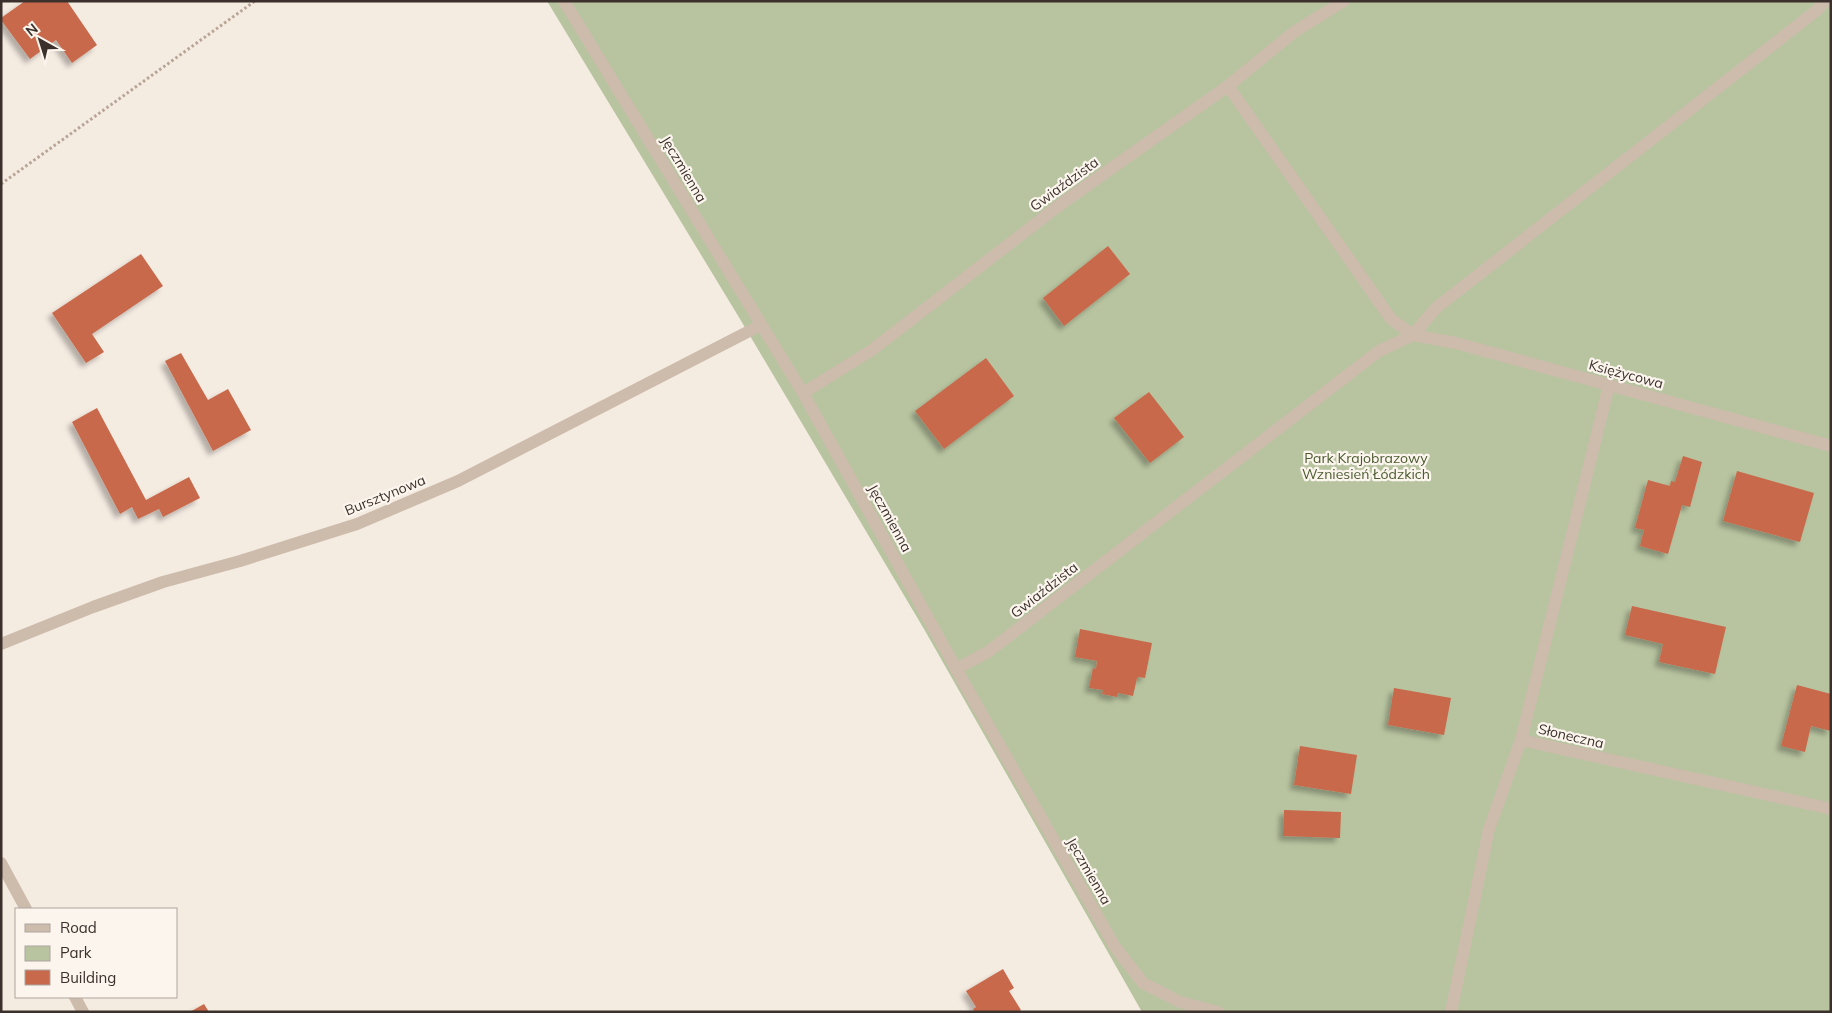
<svg xmlns="http://www.w3.org/2000/svg" width="1832" height="1013" viewBox="0 0 1832 1013" font-family="Mulish,sans-serif">
	<defs>
		<filter id="shadow"><feDropShadow dx="-4.5" dy="4.5" stdDeviation="2.5" flood-color="#0004"/></filter>
	</defs>
	<rect width="100%" height="100%" fill="#f4ebe1"/>
	<path fill="#b8c4a0" d="M547 1H1831V1012H1142L924 629 740 319Z"/>
	<g fill="#c8694b" filter="url(#shadow)">
		<path d="M25 1H67L97 45 72 63 56 40 30 59 1 20V18Z"/>
		<path d="M1108 246 1130 274 1064 326 1043 298Z"/>
		<path d="M141 254 163 286 92 334 104 352 86 363 52 313Z"/>
		<path d="M181 353 208 400 228 389 251 430 213 451 165 361Z"/>
		<path d="M986 358 1014 396 944 449 915 411Z"/>
		<path d="M1149 392 1184 437 1150 463 1114 418Z"/>
		<path d="M97 408 146 500 189 477 200 498 163 517 159 509 138 519 132 507 120 514 72 422Z"/>
		<path d="M1683 456 1702 462 1690 507 1682 505 1668 554 1640 546 1644 530 1635 528 1648 480 1670 486 1671 481 1675 482Z"/>
		<path d="M1737 471 1814 493 1800 542 1723 521Z"/>
		<path d="M1632 606 1726 627 1715 674 1659 662 1663 644 1625 635Z"/>
		<path d="M1080 629 1152 643 1145 678 1139 677 1137 678 1133 696 1118 693 1117 697 1102 694 1103 690 1089 688 1093 668 1096 669 1097 661 1075 657Z"/>
		<path d="M1797 685 1831 694V731L1811 726 1805 752 1781 746Z"/>
		<path d="M1394 688 1451 698 1444 735 1388 725Z"/>
		<path d="M1300 746 1357 755 1351 794 1294 785Z"/>
		<path d="M1284 810 1341 812 1340 838 1283 836Z"/>
		<path d="M1003 969 1014 988 1009 991 1021 1010 1018 1012H975L973 1009 976 1007 966 991Z"/>
		<path d="M204 1004 209 1012H190Z"/>
	</g>
	<g fill="none" stroke-linecap="round" stroke-linejoin="round">
		<path stroke="#b9a596" stroke-width="3" stroke-dasharray="2.5 2.5" stroke-linecap="butt" d="M1 184 255 1"/>
		<g stroke="#cdbbac" stroke-width="12">
			<path d="M564 1 803 393 964 683 1115 947 1143 983 1180 1002 1218 1012"/>
			<path d="M1228 86 1391 319 1413 335 1456 343 1831 446"/>
			<path d="M803 393 872 350 1061 204 1228 86 1294 32 1344 1"/>
			<path d="M1 644 93 607 163 582 240 561 357 524 458 481 761 325"/>
			<path d="M956 669 988 652 1379 351 1413 335 1436 308 1816 11 1825 1"/>
			<path d="M1521 740 1831 809"/>
			<path d="M1 863 26 909"/>
			<path d="M75 997 83 1012"/>
			<path d="M1451 1012 1489 829 1521 740 1609 385"/>
		</g>
	</g>
	<g text-anchor="middle" dominant-baseline="central" stroke-width="4.5" stroke-linejoin="round" paint-order="stroke">
		<g font-size="14" fill="#3b302b" stroke="#fbf5ee">
			<text transform="translate(684 169) rotate(59)">Jęczmienna</text>
			<text transform="translate(1064 184) rotate(-36)">Gwiaździsta</text>
			<text transform="translate(1626 374) rotate(15)">Księżycowa</text>
			<text transform="translate(385 495) rotate(-22)">Bursztynowa</text>
			<text transform="translate(890 518) rotate(61)">Jęczmienna</text>
			<text transform="translate(1044 590) rotate(-38)">Gwiaździsta</text>
			<text transform="translate(1571 736) rotate(13)">Słoneczna</text>
			<text transform="translate(1089 871) rotate(60)">Jęczmienna</text>
		</g>
		<g font-size="14" fill="#4a5a2e" stroke="#fbf5ee">
			<text x="1366" y="458">Park Krajobrazowy<tspan x="1366" dy="16">Wzniesień Łódzkich</tspan></text>
		</g>
	</g>
	<rect width="1832" height="1013" fill="none" stroke="#3b302b" stroke-width="5"/>
	<rect x="15" y="908" width="162" height="90" fill="#fbf5ee" stroke="#aea6a0"/>
	<rect x="25" y="924" width="25" height="8" fill="#cdbbac" stroke="#aea6a0"/>
	<text x="60" y="933" font-size="15" fill="#3b302b">Road</text>
	<rect x="25" y="946" width="25" height="15" fill="#b8c4a0" stroke="#aea6a0"/>
	<text x="60" y="958" font-size="15" fill="#3b302b">Park</text>
	<rect x="25" y="970" width="25" height="15" fill="#c8694b" stroke="#aea6a0"/>
	<text x="60" y="983" font-size="15" fill="#3b302b">Building</text>
	<g transform="translate(40 40) rotate(321)" stroke="#fbf5ee" stroke-width="4" paint-order="stroke">
	<path d="M0-4L9 19L0 12L-9 19Z" fill="#3b302b"/>
	<text y="-8" font-size="14" font-weight="bold" text-anchor="middle" fill="#3b302b">N</text>
	</g>
</svg>
